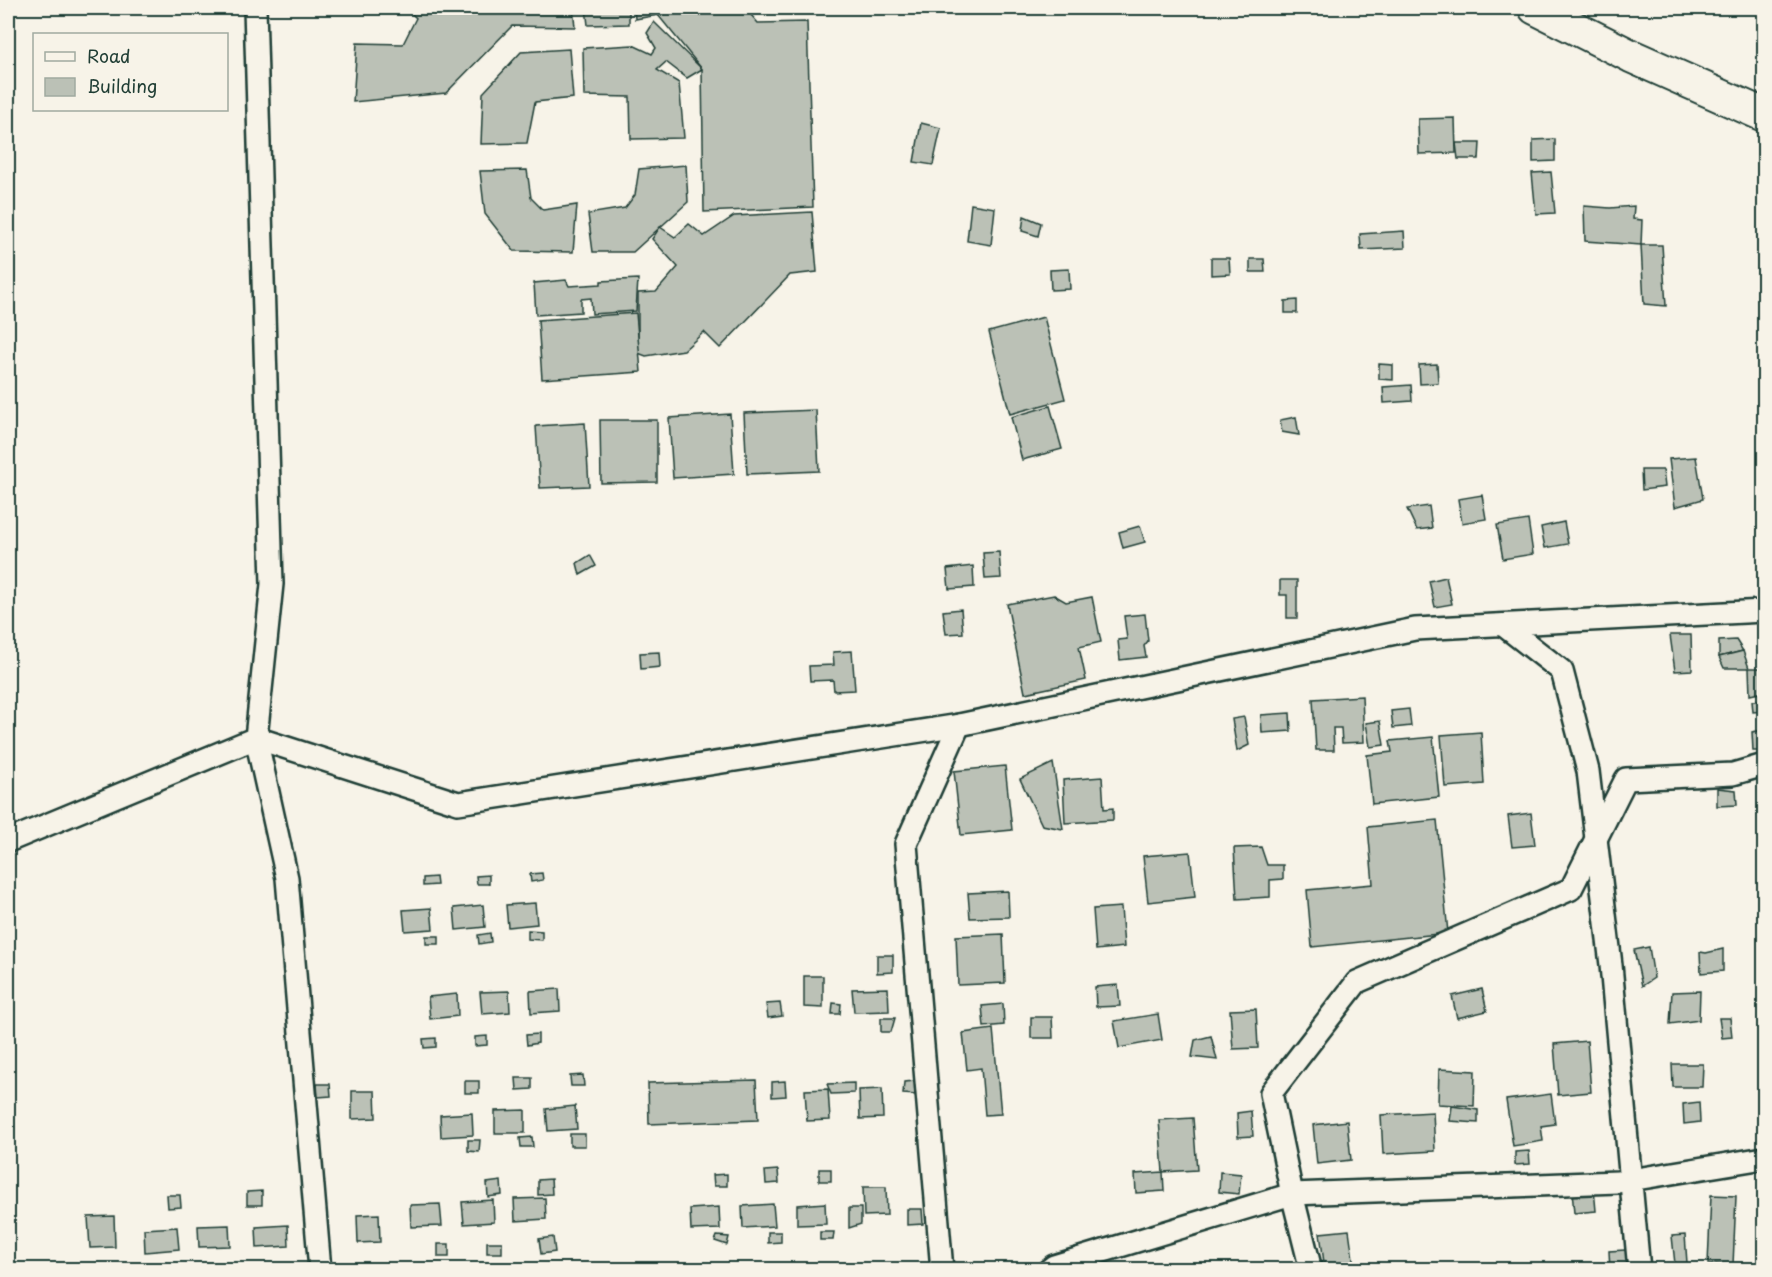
<svg xmlns="http://www.w3.org/2000/svg" width="1772" height="1277" viewBox="0 0 1772 1277" font-family="'Playpen Sans',sans-serif">
	<rect width="100%" height="100%" fill="#f7f3e8"/>
	<filter id="ink" filterUnits="userSpaceOnUse"><feTurbulence type="fractalNoise" baseFrequency=".0167" numOctaves="2"/><feDisplacementMap in="SourceGraphic" scale="12" xChannelSelector="R" yChannelSelector="G"/><feConvolveMatrix kernelMatrix="1 2 1 2 8 2 1 2 1" color-interpolation-filters="sRGB"/></filter>
	<g filter="url(#ink)">
		<g fill="#bbc1b6" stroke="#1f3d34" stroke-width="1.5">
			<path d="M406 8H573L575 27 512 26 446 93 353 102 357 43 403 44 416 18Z"/>
			<path d="M586 8H629V24L588 25Z"/>
			<path d="M634 8H745L758 23 807 22 813 207 704 212 702 69 658 15 635 19Z"/>
			<path d="M654 22 702 69 687 78 666 62 657 70 679 83 684 138 631 139 630 97 584 96 583 48 633 45 652 54 656 48 647 33Z"/>
			<path d="M569 49 573 98 535 102 527 143 481 144 483 93 521 52Z"/>
			<path d="M1455 118 1456 153 1419 154 1418 119Z"/>
			<path d="M921 123 941 128 933 165 914 162Z"/>
			<path d="M1555 139V161L1533 162V140Z"/>
			<path d="M1456 143H1480L1479 159H1458Z"/>
			<path d="M686 165 688 202 633 252H593L588 214 625 208 635 195 639 169Z"/>
			<path d="M527 170 531 198 543 210 577 205 573 252 514 251 485 214 480 171Z"/>
			<path d="M1551 172 1555 213 1536 214 1532 173Z"/>
			<path d="M971 204 995 208 991 245 967 241Z"/>
			<path d="M1584 206 1610 208 1634 206 1633 219 1642 220 1641 245 1585 241Z"/>
			<path d="M812 212 817 272 790 275 720 348 704 332 684 350 646 356 638 353V293L656 292 678 267 652 239 660 227 675 237 689 224 704 236 734 216Z"/>
			<path d="M1024 216 1041 223 1038 236 1022 231Z"/>
			<path d="M1404 231 1405 248 1361 250 1360 234Z"/>
			<path d="M1641 245H1662L1666 306 1644 304Z"/>
			<path d="M1211 258H1229L1230 274 1211 275Z"/>
			<path d="M1250 259H1264L1265 272H1250Z"/>
			<path d="M1069 269 1070 289 1051 290 1050 270Z"/>
			<path d="M638 279 636 311 592 314 591 298 581 299V312L536 315 534 283 566 280 569 286 601 284V281Z"/>
			<path d="M1297 300V313H1285V301Z"/>
			<path d="M636 313 641 372 542 379 538 320Z"/>
			<path d="M1044 317 1065 399 1010 414 989 332Z"/>
			<path d="M1379 364 1393 365V380L1379 379Z"/>
			<path d="M1437 364 1438 383 1420 384 1419 365Z"/>
			<path d="M1411 385 1412 401 1384 403 1383 387Z"/>
			<path d="M1050 406 1062 449 1022 460 1011 417Z"/>
			<path d="M816 410 819 471 747 474 744 413Z"/>
			<path d="M730 414 734 474 673 478 669 418Z"/>
			<path d="M1296 417 1299 435 1282 432 1280 420Z"/>
			<path d="M600 420H657V482L601 483Z"/>
			<path d="M585 423 589 486 540 488 536 426Z"/>
			<path d="M1696 457 1703 499 1675 507 1669 459Z"/>
			<path d="M1641 470H1663L1665 487 1642 490Z"/>
			<path d="M1482 495 1486 519 1462 523 1458 499Z"/>
			<path d="M1429 506 1432 528 1417 530 1407 509Z"/>
			<path d="M1528 520 1533 554 1503 559 1497 525Z"/>
			<path d="M1564 522 1568 544 1545 548 1541 527Z"/>
			<path d="M1140 526 1145 542 1123 548 1119 532Z"/>
			<path d="M999 552 1001 578 985 579 983 553Z"/>
			<path d="M590 555 596 566 580 575 577 563Z"/>
			<path d="M973 566 974 587 949 589 947 569Z"/>
			<path d="M1446 577 1452 604 1435 607 1429 581Z"/>
			<path d="M1280 580H1297V618H1287V595H1280Z"/>
			<path d="M1054 595 1066 602 1092 597 1101 642 1079 647 1086 680 1025 693 1007 604Z"/>
			<path d="M961 609 963 633 946 634 943 611Z"/>
			<path d="M1145 614 1148 641 1144 646 1146 657 1120 660 1118 640 1127 639 1124 616Z"/>
			<path d="M1670 635H1691L1692 670 1675 671Z"/>
			<path d="M1736 640 1743 651 1719 657V641Z"/>
			<path d="M852 651 855 690 834 691 833 680 810 681 809 666 834 665 833 652Z"/>
			<path d="M1743 651 1749 668H1724L1719 657Z"/>
			<path d="M659 652 660 667 641 669 640 653Z"/>
			<path d="M1749 668H1764V692L1750 695Z"/>
			<path d="M1362 696 1364 742 1342 743 1341 728H1333L1334 750H1316L1313 699Z"/>
			<path d="M1752 701H1764V711L1753 712Z"/>
			<path d="M1409 709 1411 726 1393 728 1391 711Z"/>
			<path d="M1290 713 1291 731 1262 733 1261 715Z"/>
			<path d="M1244 717 1249 745 1237 751 1232 719Z"/>
			<path d="M1380 721 1384 745 1370 747 1366 723Z"/>
			<path d="M1764 730V751H1753L1752 732Z"/>
			<path d="M1481 732 1484 784 1445 787 1441 735Z"/>
			<path d="M1433 737 1439 797 1372 804 1367 755 1392 752 1390 741Z"/>
			<path d="M1053 763 1063 829 1042 825 1020 779Z"/>
			<path d="M1005 766 1012 830 961 835 954 771Z"/>
			<path d="M1102 777 1104 809 1113 808V820L1065 823 1063 780Z"/>
			<path d="M1717 788 1736 790 1737 805 1717 806Z"/>
			<path d="M1531 813 1535 845 1512 847 1508 816Z"/>
			<path d="M1437 820 1448 933 1312 947 1307 890 1373 884 1368 827Z"/>
			<path d="M1261 847 1267 865H1283V879L1270 880V897L1237 899 1234 848Z"/>
			<path d="M1190 852 1195 897 1148 902 1143 856Z"/>
			<path d="M542 873 543 880 531 882 530 874Z"/>
			<path d="M489 875V884H477L476 876Z"/>
			<path d="M436 877 437 885 423 886V878Z"/>
			<path d="M1008 891 1009 917 970 918 968 893Z"/>
			<path d="M535 903 537 924 508 927 506 905Z"/>
			<path d="M483 905 485 927 456 930 454 908Z"/>
			<path d="M1121 907 1124 947 1096 950 1093 909Z"/>
			<path d="M431 908 433 929 405 931 403 910Z"/>
			<path d="M528 930 542 931V940L528 939Z"/>
			<path d="M490 933 491 942 479 944 478 935Z"/>
			<path d="M1003 934 1005 983 958 985 956 936Z"/>
			<rect x="426" y="936" width="13" height="8"/>
			<path d="M1649 947 1654 978 1642 986 1634 950Z"/>
			<path d="M1723 949V971L1701 973 1700 952 1706 953Z"/>
			<path d="M877 955H893V972L877 973Z"/>
			<path d="M804 976H823V1008L804 1007Z"/>
			<path d="M1118 985 1120 1006 1096 1007 1095 987Z"/>
			<path d="M888 988 889 1011 854 1012 852 989Z"/>
			<path d="M559 989 560 1011 531 1013 530 991Z"/>
			<path d="M1482 989 1487 1011 1457 1018 1452 996Z"/>
			<path d="M509 991 510 1012 482 1014 480 992Z"/>
			<path d="M1700 991 1699 1020 1670 1024 1672 992Z"/>
			<path d="M457 994 458 1016 430 1019 428 997Z"/>
			<path d="M780 1003 782 1016 768 1018 766 1004Z"/>
			<path d="M833 1003 841 1004 840 1014H832Z"/>
			<path d="M1003 1004 1004 1025 984 1027 982 1006Z"/>
			<path d="M1256 1009 1258 1048 1233 1049 1230 1010Z"/>
			<path d="M1158 1014 1162 1040 1119 1048 1114 1021Z"/>
			<path d="M1031 1017H1052L1053 1038H1031Z"/>
			<path d="M881 1018H895L891 1032H881Z"/>
			<path d="M1719 1018H1730L1732 1037 1722 1038Z"/>
			<path d="M993 1029 1001 1114 985 1115 981 1068 967 1070 963 1033Z"/>
			<path d="M538 1034V1043L527 1045 526 1035Z"/>
			<path d="M487 1036V1045L475 1046V1037Z"/>
			<path d="M1211 1036 1217 1060 1192 1057 1195 1040Z"/>
			<path d="M436 1038V1047L424 1048 423 1039Z"/>
			<path d="M1587 1041 1591 1092 1558 1095 1554 1044Z"/>
			<path d="M1672 1064H1703L1702 1087H1673Z"/>
			<path d="M1439 1069 1475 1071 1474 1106 1438 1104Z"/>
			<path d="M583 1075 584 1086H571L570 1076Z"/>
			<path d="M516 1078H532V1089L517 1090Z"/>
			<path d="M756 1080 758 1120 649 1124 648 1083Z"/>
			<rect x="465" y="1081" width="14" height="12"/>
			<path d="M785 1081 786 1096 772 1097V1082Z"/>
			<path d="M915 1081 917 1095 903 1094 904 1082Z"/>
			<path d="M854 1083V1093L831 1094 827 1084Z"/>
			<path d="M317 1084H330L331 1096 318 1097Z"/>
			<path d="M828 1089 830 1120 807 1121 805 1090Z"/>
			<path d="M882 1089 883 1118 860 1119 859 1090Z"/>
			<path d="M352 1091H375L376 1118 352 1119Z"/>
			<path d="M1551 1094 1555 1124 1541 1126 1543 1141 1513 1146 1506 1100Z"/>
			<path d="M1699 1102 1700 1122 1684 1124 1683 1104Z"/>
			<path d="M575 1106 577 1129 548 1131 546 1109Z"/>
			<path d="M1452 1106 1478 1110V1123L1450 1121Z"/>
			<path d="M525 1110V1133H495V1111Z"/>
			<path d="M1251 1111 1253 1136 1238 1137 1237 1113Z"/>
			<path d="M1433 1112 1435 1151 1383 1154 1381 1115Z"/>
			<path d="M472 1113 473 1135 441 1137 440 1115Z"/>
			<path d="M1193 1118 1197 1170 1163 1172 1159 1120Z"/>
			<path d="M1347 1121 1351 1160 1317 1164 1313 1125Z"/>
			<rect x="570" y="1134" width="15" height="12"/>
			<path d="M532 1137 533 1147H521L520 1138Z"/>
			<path d="M468 1140H480L479 1152 468 1151Z"/>
			<path d="M1529 1151 1530 1164 1515 1165V1152Z"/>
			<rect x="819" y="1169" width="12" height="12"/>
			<path d="M778 1170 779 1183 766 1184 765 1171Z"/>
			<path d="M1163 1172 1164 1191 1136 1193 1135 1174Z"/>
			<path d="M1220 1172 1241 1174 1239 1194 1219 1192Z"/>
			<path d="M727 1174V1186H714L713 1175Z"/>
			<path d="M551 1179 552 1194 538 1195V1180Z"/>
			<path d="M501 1181 502 1195 488 1197 487 1183Z"/>
			<path d="M863 1187H886L887 1215 864 1216Z"/>
			<path d="M1594 1189 1596 1211 1574 1213 1572 1191Z"/>
			<path d="M262 1191V1205H247V1192Z"/>
			<path d="M167 1195H180L181 1207 168 1208Z"/>
			<path d="M1711 1195 1736 1196 1733 1265 1708 1264Z"/>
			<path d="M545 1198 546 1219 515 1221 514 1199Z"/>
			<path d="M493 1200 494 1222 464 1224 462 1202Z"/>
			<path d="M825 1203 826 1224 797 1225V1205Z"/>
			<path d="M440 1204 442 1226 411 1227 410 1205Z"/>
			<path d="M773 1204 775 1226 743 1228 742 1206Z"/>
			<path d="M719 1207 720 1229 691 1230 690 1209Z"/>
			<path d="M849 1208H861V1224L849 1228Z"/>
			<path d="M907 1209H922L923 1224 907 1225Z"/>
			<path d="M379 1214 380 1242 358 1243 357 1215Z"/>
			<path d="M114 1216 115 1247 90 1248 88 1217Z"/>
			<path d="M229 1225 230 1246 199 1247 198 1226Z"/>
			<path d="M288 1225 289 1246 257 1248 256 1227Z"/>
			<path d="M177 1227 179 1249 145 1252 144 1229Z"/>
			<path d="M1349 1230 1354 1266 1325 1270 1320 1233Z"/>
			<path d="M768 1232H781V1242L768 1243Z"/>
			<path d="M820 1232H834L833 1240H820Z"/>
			<path d="M1685 1235 1687 1263 1675 1264 1672 1236Z"/>
			<path d="M717 1236 729 1237 727 1245 715 1241Z"/>
			<path d="M553 1237 555 1252 541 1254 539 1239Z"/>
			<rect x="487" y="1242" width="15" height="11"/>
			<rect x="438" y="1244" width="11" height="13"/>
			<path d="M1642 1249 1643 1268 1610 1270 1609 1251Z"/>
		</g>
		<g fill="none" stroke-linecap="round" stroke-linejoin="round">
			<g stroke="#1f3d34" stroke-width="26">
				<g id="street">
					<path d="M1503 625 1562 671 1588 771 1611 965 1639 1270"/>
					<path d="M256 738 458 803 959 725 1415 629 1764 611"/>
					<path d="M256 738 287 878 320 1270"/>
					<path d="M8 841 256 738 272 584 255 8"/>
					<path d="M942 1270 906 844 959 725"/>
					<path d="M1049 1270 1054 1266 1292 1194 1618 1182 1764 1158"/>
					<path d="M1311 1270 1292 1194 1271 1093 1357 982 1571 889 1626 779 1733 774 1764 765"/>
				</g>
			</g>
			<g stroke="#1f3d34" stroke-width="36">
				<path id="primary" d="M1535 8 1631 56 1764 115"/>
			</g>
			<use href="#street" stroke="#f7f3e8" stroke-width="21"/>
			<use href="#primary" stroke="#f7f3e8" stroke-width="32"/>
		</g>
	</g>
	<rect width="1772" height="1277" fill="none" stroke="#f7f3e8" stroke-width="30"/>
	<rect x="15" y="15" width="1742" height="1247" fill="none" stroke="#1f3d34" stroke-width="2" filter="url(#ink)"/>
	<rect x="33" y="33" width="195" height="78" fill="#f7f3e8" stroke="#a1aaa0" stroke-width="1.5"/>
	<rect x="45" y="52" width="30" height="9" fill="#f7f3e8" stroke="#a1aaa0" stroke-width="1.5"/>
	<text x="87" y="63" font-size="18" fill="#1f3d34">Road</text>
	<rect x="45" y="78" width="30" height="18" fill="#bbc1b6" stroke="#a1aaa0" stroke-width="1.5"/>
	<text x="87" y="93" font-size="18" fill="#1f3d34">Building</text>
</svg>
